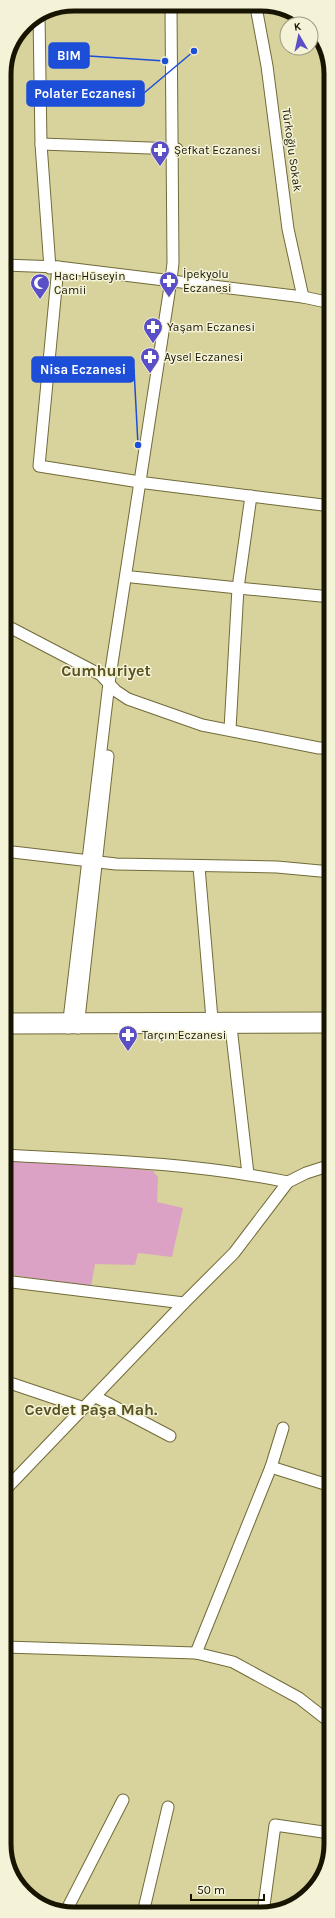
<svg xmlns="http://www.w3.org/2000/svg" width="335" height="1918" viewBox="0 0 335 1918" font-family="Karla,sans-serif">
	<rect width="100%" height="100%" fill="#d8d29d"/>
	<path fill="#dca2c5" d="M4 1159 110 1165 153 1171 158 1177 157 1202 183 1208 172 1257 138 1253 135 1265 95 1264 91 1286 4 1274Z"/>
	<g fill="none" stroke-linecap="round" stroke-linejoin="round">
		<g stroke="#716b39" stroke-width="13">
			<g id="minor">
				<path d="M256 7 267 66 288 229 303 297"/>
				<path d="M39 15 41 144 50 268"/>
				<path d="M41 144 177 149"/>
				<path d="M4 265 58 267 303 297 331 303"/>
				<path d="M58 267 39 466 146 483 331 506"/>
				<path d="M251 496 238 588 331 597"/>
				<path d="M132 577 238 588 230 729"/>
				<path d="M4 626 13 629 101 675 116 691 128 699 202 725 319 748H331"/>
				<path d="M4 851 116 864 277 867 331 872"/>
				<path d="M199 867 212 1019"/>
				<path d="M4 1019 331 1018"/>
				<path d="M231 1027 248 1174"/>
				<path d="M4 1028 331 1027"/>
				<path d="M68 1028 109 683 171 280 173 263 171 8"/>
				<path d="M78 1028 108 756"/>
				<path d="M4 1155C99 1160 195 1163 288 1182"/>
				<path d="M4 1281 184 1303"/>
				<path d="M4 1381 84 1408"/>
				<path d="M96 1397 170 1436"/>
				<path d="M271 1467 331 1486"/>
				<path d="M4 1491 184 1303 234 1253 288 1182 306 1173 331 1165"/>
				<path d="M5 1647 196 1653 233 1662 299 1698 331 1723"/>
				<path d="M196 1653 271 1467 283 1428"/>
				<path d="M328 1853 331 1830"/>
				<path d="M65 1913 123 1800"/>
				<path d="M143 1913 168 1807"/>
				<path d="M263 1913 275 1825 330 1833"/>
			</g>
		</g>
		<use href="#minor" stroke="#fff" stroke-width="11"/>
	</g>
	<defs>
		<g id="pharmacy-pin" transform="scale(1)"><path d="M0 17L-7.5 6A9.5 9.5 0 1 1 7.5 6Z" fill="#5b4fc7" stroke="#f4f2d7"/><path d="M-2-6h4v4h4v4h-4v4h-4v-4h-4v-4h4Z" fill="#fff"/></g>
		<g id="mosque-pin" transform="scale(1)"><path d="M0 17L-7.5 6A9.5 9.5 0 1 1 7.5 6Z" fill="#5b4fc7" stroke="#f4f2d7"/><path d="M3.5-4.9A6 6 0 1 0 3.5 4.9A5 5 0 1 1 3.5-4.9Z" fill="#fff"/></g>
	</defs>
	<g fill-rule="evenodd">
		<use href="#pharmacy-pin" x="160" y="150"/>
		<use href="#pharmacy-pin" x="169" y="281"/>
		<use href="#mosque-pin" x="40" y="283"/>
		<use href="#pharmacy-pin" x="153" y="327"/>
		<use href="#pharmacy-pin" x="150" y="357"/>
		<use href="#pharmacy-pin" x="128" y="1035"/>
	</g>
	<g text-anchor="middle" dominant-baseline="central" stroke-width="3" stroke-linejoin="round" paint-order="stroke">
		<g font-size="12" fill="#171502" stroke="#f4f2d7" text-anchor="start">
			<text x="174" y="150">Şefkat Eczanesi</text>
			<text x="183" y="274">İpekyolu<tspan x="183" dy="14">Eczanesi</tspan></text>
			<text x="54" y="276">Hacı Hüseyin<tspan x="54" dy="14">Camii</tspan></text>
			<text x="167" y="327">Yaşam Eczanesi</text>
			<text x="164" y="357">Aysel Eczanesi</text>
			<text x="142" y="1035">Tarçın Eczanesi</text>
		</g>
		<g font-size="12" fill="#171502" stroke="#f4f2d7">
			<text transform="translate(292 150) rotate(82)">Türkoğlu Sokak</text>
		</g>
		<g font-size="16" font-weight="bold" fill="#585220" stroke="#f4f2d7">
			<text x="106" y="670">Cumhuriyet</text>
			<text x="91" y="1409">Cevdet Paşa Mah.</text>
		</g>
	</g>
	<path d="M0 0H335V1918H0ZM74 11H261A63 63 0 0 1 324 74V1844A63 63 0 0 1 261 1907H74A63 63 0 0 1 11 1844V74A63 63 0 0 1 74 11Z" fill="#f4f2d7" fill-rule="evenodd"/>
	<path fill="none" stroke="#171502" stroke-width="5" d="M74 11H261A63 63 0 0 1 324 74V1844A63 63 0 0 1 261 1907H74A63 63 0 0 1 11 1844V74A63 63 0 0 1 74 11Z"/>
	<path fill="none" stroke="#1d4ed8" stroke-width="1.5" d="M165 61L89 56M194 51L144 93M138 445L134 369"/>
	<g fill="#1d4ed8" stroke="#f4f2d7" stroke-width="1.5">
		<circle cx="165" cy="61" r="4"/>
		<circle cx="194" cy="51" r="4"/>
		<circle cx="138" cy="445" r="4"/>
	</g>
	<g fill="#1d4ed8" stroke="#1d4ed8" stroke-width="1.5">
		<rect x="49" y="43" width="40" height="25" rx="4"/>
		<rect x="27" y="81" width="117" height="25" rx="4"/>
		<rect x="32" y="357" width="102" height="25" rx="4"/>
	</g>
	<g font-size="13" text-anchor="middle" font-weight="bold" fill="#fff">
		<text x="69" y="60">BIM</text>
		<text x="85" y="98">Polater Eczanesi</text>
		<text x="83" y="374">Nisa Eczanesi</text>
	</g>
	<g transform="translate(299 36) rotate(351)"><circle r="19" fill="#f4f2d7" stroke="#9c9a82"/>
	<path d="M0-3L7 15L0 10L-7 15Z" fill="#5b4fc7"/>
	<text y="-6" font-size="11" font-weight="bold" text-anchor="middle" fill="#171502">K</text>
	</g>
	<path d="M191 1894v6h73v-6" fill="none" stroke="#171502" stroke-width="2"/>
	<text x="197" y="1894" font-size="12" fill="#171502" stroke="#f4f2d7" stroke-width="3" paint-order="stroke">50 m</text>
</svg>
